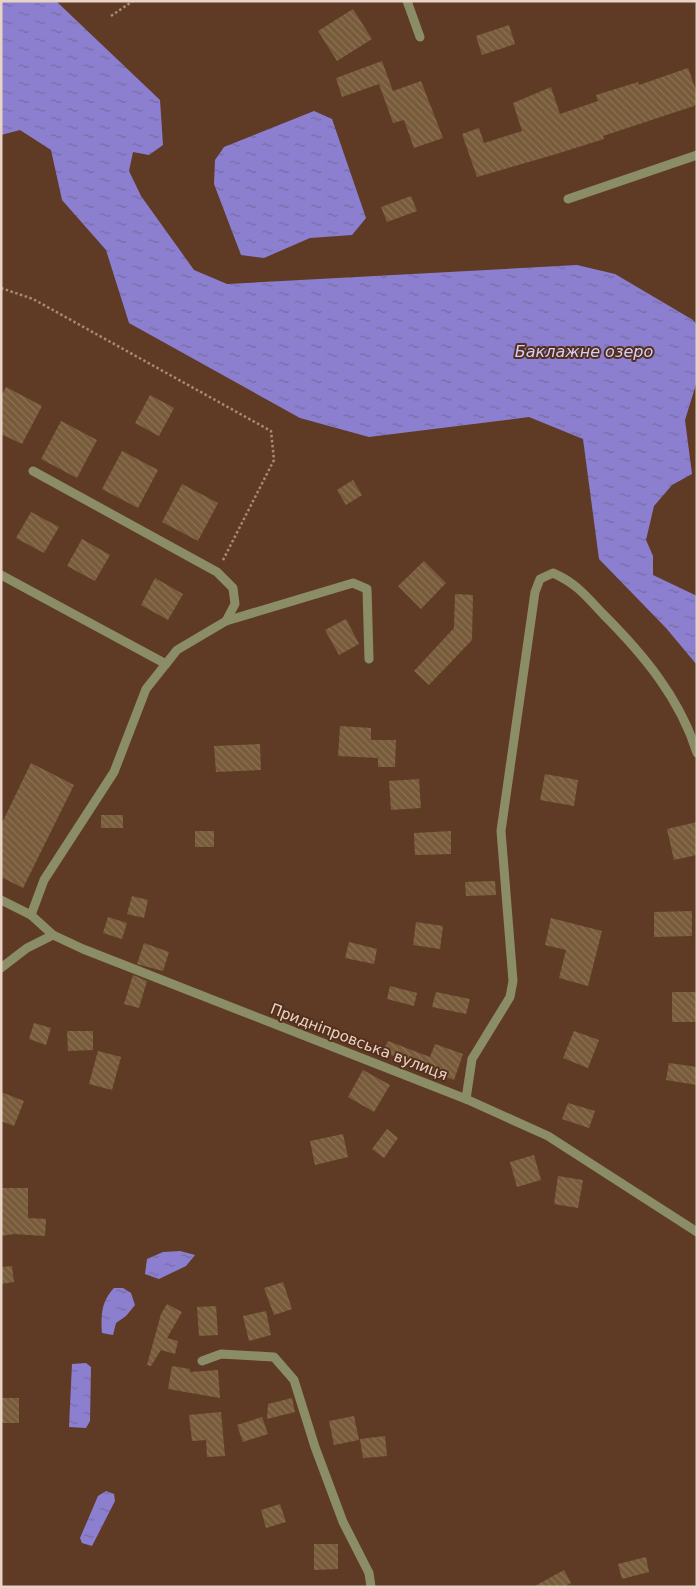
<svg xmlns="http://www.w3.org/2000/svg" width="698" height="1588" viewBox="0 0 698 1588" font-family="'DejaVu Sans',sans-serif">
	<defs>
		<pattern id="water-ripples" width="26" height="14" patternUnits="userSpaceOnUse" patternTransform="scale(1.25)"><rect width="26" height="14" fill="#8c7fd0"/><path d="M2 4q2-2 4 0t4 0M15 11q2-2 4 0t4 0" fill="none" stroke="#776ca3"/></pattern>
		<pattern id="building-back-hatch" width="6" height="6" patternUnits="userSpaceOnUse" patternTransform="scale(1.25)"><rect width="6" height="6" fill="#785b3a"/><path d="M-1 5l2 2M0 0l6 6M5-1l2 2" fill="none" stroke="#8b7255"/></pattern>
	</defs>
	<rect width="100%" height="100%" fill="#5f3b26"/>
	<g fill="url(#water-ripples)">
		<path d="M1 1H56L160 100 163 145 149 155 133 152 129 171 141 196 194 270 227 284 577 265 615 274 693 320 697 325V381L685 420 692 474 672 485 654 506 646 540 653 556V575L697 596V665L666 628 599 559 583 439 529 417 369 437 300 418 129 323 106 250 62 200 51 150 20 130 1 135Z"/>
		<path d="M314 111 332 119 366 218 352 235 310 238 264 258 241 255 214 184 215 160 224 147Z"/>
		<path d="M180 1251 195 1255 186 1266 159 1279 145 1274 147 1259 163 1252Z"/>
		<path d="M114 1288H123L131 1293 135 1305 126 1316 116 1323 113 1335 102 1333C101 1315 101 1302 114 1288Z"/>
		<path d="M86 1363 91 1367 90 1421 86 1428 69 1427 72 1364Z"/>
		<path d="M106 1491 114 1494 115 1501 92 1546 82 1543 80 1538 98 1496Z"/>
	</g>
	<g fill="url(#building-back-hatch)">
		<path d="M353 9 372 39 337 61 318 31Z"/>
		<path d="M509 25 515 44 482 55 476 36Z"/>
		<path d="M382 61 393 91 421 81 443 138 414 148 404 120 393 123 379 84 342 97 336 78Z"/>
		<path d="M688 68 697 93V105L603 136 604 139 553 155 477 177 462 134 479 128 484 143 522 131 513 103 551 87 560 114 598 101 596 95 638 82 639 85Z"/>
		<path d="M411 196 417 211 387 222 381 207Z"/>
		<path d="M6 387 42 406 22 444 1 434V396Z"/>
		<path d="M150 395 174 408 159 436 135 423Z"/>
		<path d="M61 421 97 440 77 478 41 459Z"/>
		<path d="M122 451 158 470 138 508 102 489Z"/>
		<path d="M353 480 362 495 346 505 337 490Z"/>
		<path d="M182 484 218 503 198 541 162 522Z"/>
		<path d="M31 512 59 527 44 553 16 538Z"/>
		<path d="M82 539 110 555 95 581 67 566Z"/>
		<path d="M424 561 446 583 421 609 398 586Z"/>
		<path d="M155 578 183 594 168 620 141 605Z"/>
		<path d="M455 594 473 595 472 640 429 685 414 671 454 628Z"/>
		<path d="M346 619 359 644 339 655 325 630Z"/>
		<path d="M340 726 371 728V740H396L395 767H378V758L338 756Z"/>
		<path d="M260 744 261 770 216 772 214 746Z"/>
		<path d="M31 763 74 785 23 888 1 877V825Z"/>
		<path d="M545 774 578 780 574 806 540 800Z"/>
		<path d="M419 779 421 808 391 810 389 781Z"/>
		<rect x="101" y="815" width="22" height="13"/>
		<path d="M697 822V855L674 860 667 829Z"/>
		<rect x="195" y="831" width="19" height="16"/>
		<path d="M451 831V854L415 855 414 833Z"/>
		<path d="M495 881 496 895 466 896 465 882Z"/>
		<path d="M132 896 148 900 144 918 127 914Z"/>
		<path d="M692 911V936L654 937V912Z"/>
		<path d="M108 917 127 923 122 939 103 933Z"/>
		<path d="M551 918 602 931 588 986 559 978 566 950 545 945Z"/>
		<path d="M416 922 443 926 440 949 413 945Z"/>
		<path d="M349 942 377 949 374 964 345 958Z"/>
		<path d="M144 943 169 952 163 971 137 964Z"/>
		<path d="M133 975 147 981 139 1008 124 1004Z"/>
		<path d="M390 986 417 993 414 1006 387 999Z"/>
		<path d="M436 992 470 999 466 1014 432 1007Z"/>
		<rect x="672" y="992" width="25" height="30"/>
		<path d="M34 1023 51 1028 46 1045 29 1039Z"/>
		<path d="M67 1031H93V1050L68 1051Z"/>
		<path d="M574 1031 599 1040 588 1068 563 1058Z"/>
		<path d="M388 1041 430 1057 435 1044 463 1054 454 1080 383 1052Z"/>
		<path d="M98 1051 121 1057 112 1090 89 1084Z"/>
		<path d="M669 1063 697 1067V1085L666 1080Z"/>
		<path d="M363 1070 390 1085 374 1112 348 1097Z"/>
		<path d="M1 1092 24 1101 14 1126 1 1121Z"/>
		<path d="M568 1103 595 1111 589 1128 562 1119Z"/>
		<path d="M387 1129 398 1138 384 1158 372 1149Z"/>
		<path d="M343 1134 348 1157 315 1165 310 1141Z"/>
		<path d="M534 1155 541 1180 517 1187 510 1162Z"/>
		<path d="M558 1176 583 1180 578 1208 554 1204Z"/>
		<path d="M1 1188H28V1218L46 1219 45 1236 14 1234 1 1236Z"/>
		<path d="M12 1266 14 1282 1 1284V1267Z"/>
		<path d="M283 1282 292 1309 274 1315 264 1288Z"/>
		<path d="M167 1304 182 1312 167 1338 178 1341 175 1354 161 1350 151 1366 147 1365 161 1314Z"/>
		<path d="M216 1306 218 1335 199 1336 197 1307Z"/>
		<path d="M266 1311 271 1335 249 1341 243 1316Z"/>
		<path d="M172 1366 190 1369V1372L218 1370 220 1398 168 1389Z"/>
		<rect x="1" y="1398" width="18" height="25"/>
		<path d="M292 1398 295 1412 267 1419 268 1404Z"/>
		<path d="M221 1412 225 1456 207 1457 206 1440 192 1441 189 1415Z"/>
		<path d="M354 1416 359 1440 334 1445 329 1421Z"/>
		<path d="M262 1417 268 1434 243 1442 237 1425Z"/>
		<path d="M385 1436 387 1456 363 1458 360 1439Z"/>
		<path d="M280 1504 286 1522 266 1528 261 1510Z"/>
		<path d="M314 1544H338V1569L314 1570Z"/>
		<path d="M646 1557 649 1572 622 1579 618 1564Z"/>
		<path d="M564 1570 571 1583 564 1587H533Z"/>
	</g>
	<g fill="none" stroke-linecap="round" stroke-linejoin="round">
		<g stroke="#a68a79" stroke-width="2.5" stroke-dasharray="2.5 2.5" stroke-linecap="butt">
			<path d="M111 16 133 1"/>
			<path d="M1 288 33 299 271 431 274 460 222 562"/>
		</g>
		<g stroke="#8b8d67" stroke-width="9">
			<path d="M407 1 420 37"/>
			<path d="M568 199 697 155"/>
			<path d="M1 575 166 664"/>
			<path d="M226 621 353 583 367 589 369 659"/>
			<path d="M1 900 31 915 53 935 83 949 466 1099 548 1136 697 1232"/>
			<path d="M31 915 44 880 114 772 146 689 177 650 226 621 235 604 233 588 217 572 33 471"/>
			<path d="M1 968 27 948 53 935"/>
			<path d="M466 1099 472 1059 510 997 513 981 501 831 535 592 540 579 553 573C576 583 586 596 603 614 643 654 680 698 697 753"/>
			<path d="M202 1361 221 1354 274 1357 294 1380 315 1447 343 1522 369 1573 371 1587"/>
		</g>
	</g>
	<g text-anchor="middle" dominant-baseline="central" stroke-width="4" stroke-linejoin="round" paint-order="stroke">
		<g font-size="15" fill="#e9d3c6" stroke="#54301c">
			<text transform="translate(359 1042) rotate(21)">Придніпровська вулиця</text>
		</g>
		<g font-size="16" font-style="italic" fill="#d3cefa" stroke="#54301c">
			<text x="584" y="351">Баклажне озеро</text>
		</g>
	</g>
	<rect width="698" height="1588" fill="none" stroke="#e9d3c6" stroke-width="5"/>
</svg>
